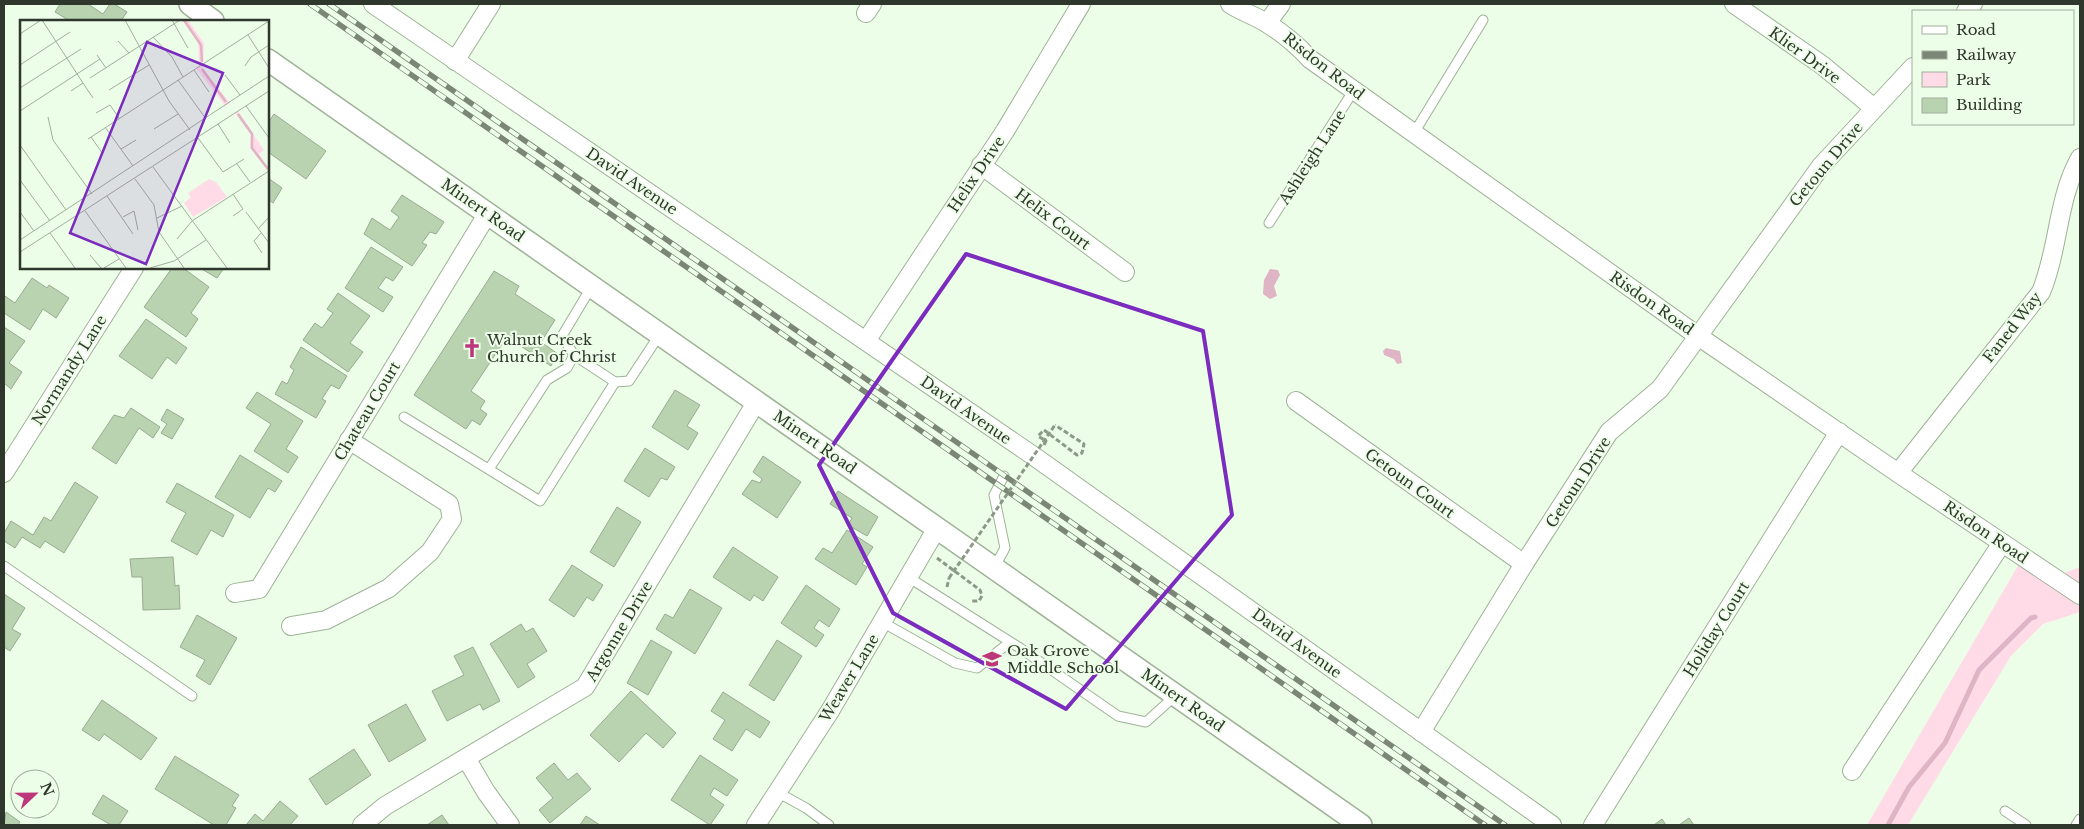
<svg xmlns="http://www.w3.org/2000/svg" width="2084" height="829" viewBox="0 0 2084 829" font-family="'Libre Baskerville',serif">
	<rect width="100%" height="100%" fill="#edfee8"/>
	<path fill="#ffdbe8" d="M2023 557 2053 577 2080 567V612L2043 624 2011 656 1908 825H1867Z"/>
	<g fill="#dfb4c4">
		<path d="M1270 269 1278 270 1280 275 1274 286 1277 296 1270 299 1263 294 1264 280Z"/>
		<path d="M1386 348 1400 351 1402 363 1397 364 1394 359 1384 355 1383 351Z"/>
	</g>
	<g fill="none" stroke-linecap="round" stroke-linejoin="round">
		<path stroke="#dfb4c4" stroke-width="5" d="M1888 825 1909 787 1945 743 1979 670 2031 618 2035 617"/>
	</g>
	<g fill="#b9d3b0" stroke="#97ab91">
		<path d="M60 4H88L103 14 110 4H114L127 12 121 21H70L55 12Z"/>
		<path d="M274 114 326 151 306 179 268 152V123Z"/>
		<path d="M268 178 282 188 273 203 268 199Z"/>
		<path d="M402 195 444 222 436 234 430 232 422 243 427 245 412 266 364 234 372 218 390 230 399 217 391 211Z"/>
		<path d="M371 247 403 267 393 281 386 277 378 288 393 297 383 312 345 288Z"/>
		<path d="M172 268H183L209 287 191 313 198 319 186 337 144 307Z"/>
		<path d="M200 268H224L217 278Z"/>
		<path d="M494 271 519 286 515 294 555 320 541 342 558 354 551 366 507 337 471 391 485 401 480 409 487 414 480 425 472 420 466 429 414 395Z"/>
		<path d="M32 278 47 288 49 285 69 298 56 318 43 309 30 330 4 313V298L5 296 15 303Z"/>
		<path d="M338 293 370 316 350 343 363 352 348 372 303 340 315 323 322 328 333 313 327 309Z"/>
		<path d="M146 319 187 348 176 364 167 357 152 379 119 356Z"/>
		<path d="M4 327 25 341 9 363 22 372 11 389 4 383Z"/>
		<path d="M301 347 347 376 339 389 331 385 322 399 326 401 316 418 275 394 282 381 287 384 294 370 290 367Z"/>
		<path d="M675 390 700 405 687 426 698 433 688 450 652 427Z"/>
		<path d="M257 392 303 421 286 449 298 457 288 473 254 451 271 424 246 408Z"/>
		<path d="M131 408 160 427 153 438 139 428 116 464 92 448 114 415 124 418Z"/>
		<path d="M167 409 184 419 172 439 161 433 167 424 161 420Z"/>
		<path d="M645 448 675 467 667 480 661 478 649 497 624 481Z"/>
		<path d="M240 455 282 481 275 492 268 488 250 518 215 497Z"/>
		<path d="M763 456 801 482 777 518 742 494 752 480 760 483 762 479 753 472Z"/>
		<path d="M75 482 98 497 64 553 45 541 40 548 22 537 15 548 4 541V533L11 521 33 535 44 517 51 521Z"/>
		<path d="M177 483 234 515 223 537 211 530 197 555 171 541 186 513 166 502Z"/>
		<path d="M838 491 878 517 867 536 848 525 852 518 830 504Z"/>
		<path d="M617 507 641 522 614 567 590 552Z"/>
		<path d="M847 530 873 547 862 564 867 567 856 585 815 559 823 548 832 553Z"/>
		<path d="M733 547 778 577 763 601 754 595 750 601 713 577Z"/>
		<path d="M173 557 175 586 179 585 180 609 143 610 142 577H132L130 559Z"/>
		<path d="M572 565 603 585 593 601 587 597 574 617 549 600Z"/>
		<path d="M806 585 840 609 829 627 819 620 814 628 824 635 816 647 781 623Z"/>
		<path d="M690 589 722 608 695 654 656 629 665 614 673 618Z"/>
		<path d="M4 594 25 608 12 629 21 634 10 651 4 647Z"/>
		<path d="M197 615 237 638 210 685 196 676 205 660 180 647Z"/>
		<path d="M521 624 526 632 533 628 547 651 527 664 535 677 518 688 490 644Z"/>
		<path d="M651 640 672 652 648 695 627 683Z"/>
		<path d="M777 640 802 656 774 701 749 685Z"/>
		<path d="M473 647 500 701 483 710 480 704 447 721 432 691 464 675 454 656Z"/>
		<path d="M631 691 676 733 663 748 646 733 619 762 590 735Z"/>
		<path d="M723 692 770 722 760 738 746 729 732 751 713 739 725 720 711 711Z"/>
		<path d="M102 700 157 738 141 760 104 734 99 741 82 730Z"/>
		<path d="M406 704 426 740 389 762 368 725Z"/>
		<path d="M354 749 371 775 326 805 309 779Z"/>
		<path d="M700 755 738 780 727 796 714 788 710 795 724 805 710 825 671 800Z"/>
		<path d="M175 756 239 795 232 806 236 808 226 825H214L155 789Z"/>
		<path d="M554 763 568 780 577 773 591 789 550 823 539 810 553 798 536 778Z"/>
		<path d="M103 795 128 811 119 825H111L92 814Z"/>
		<path d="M280 801 298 816 290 825H246L255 814 263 821Z"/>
		<path d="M6 812 20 822 18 825H4Z"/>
		<path d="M442 815 449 825H427Z"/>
		<path d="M586 816 600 825H580Z"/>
		<path d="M1689 818 1694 825H1679Z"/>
		<path d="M1662 819 1666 825H1654Z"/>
	</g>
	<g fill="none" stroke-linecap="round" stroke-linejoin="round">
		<g stroke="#9eb297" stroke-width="11">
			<g id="service">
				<path d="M1414 133 1483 20"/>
				<path d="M1269 223 1354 90"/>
				<path d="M592 286 562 336 574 355 615 382 629 381 660 334"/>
				<path d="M404 417 540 501 615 382"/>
				<path d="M489 469 547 380 567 368 574 355"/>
				<path d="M4 566 192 696"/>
				<path d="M994 568 1005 548 994 495 1004 476"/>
				<path d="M908 577 1020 648 1118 716 1146 722 1175 696"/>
				<path d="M882 622 955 663 977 668 1010 642"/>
				<path d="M777 792 806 808 829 825"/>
				<path d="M2005 811 2026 825"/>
				<path d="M2076 825 2080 819"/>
			</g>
		</g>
		<g stroke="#9eb297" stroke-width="20">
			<g id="minor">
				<path d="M373 4 1035 457 1552 825"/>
				<path d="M1230 4C1242 12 1256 16 1268 24 1284 34 1298 46 1310 59L1698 336 1898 473 2080 595"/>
				<path d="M1734 4 1822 65 1874 108"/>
				<path d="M1966 11 1973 4"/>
				<path d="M866 13 872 4"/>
				<path d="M1267 23 1281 4"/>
				<path d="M455 61 491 4"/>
				<path d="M981 165 1125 272"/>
				<path d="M866 341 1005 131 1081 4"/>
				<path d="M1296 401 1524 564"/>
				<path d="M4 473 134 268"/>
				<path d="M1898 473 2041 292C2059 249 2057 199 2080 158"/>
				<path d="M235 593 259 589 488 213"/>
				<path d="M291 626 326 620 389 588 430 552 452 519 449 504 349 440"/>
				<path d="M1421 732 1524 564 1609 432 1660 389 1821 166 1913 67"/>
				<path d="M466 758 486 792 510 825"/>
				<path d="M1852 771 2002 543"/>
				<path d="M362 825 385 806 585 687 757 401"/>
				<path d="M756 825 830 711 937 528"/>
				<path d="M1593 825 1839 432"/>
			</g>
		</g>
		<g stroke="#9eb297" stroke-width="24">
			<g id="tertiary">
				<path d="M190 4 213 21"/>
				<path d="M268 60 1361 825"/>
			</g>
		</g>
		<g stroke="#8c9988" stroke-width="3" stroke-dasharray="5 2.5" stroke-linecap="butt">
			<path d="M1044 445 1046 441 1038 436 1044 430 1077 455 1082 453 1084 444 1055 425"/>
			<path d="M937 558 980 590 982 596 979 601H972"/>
			<path d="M947 587 949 578"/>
		</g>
		<use href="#service" stroke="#fff" stroke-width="9"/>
		<use href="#minor" stroke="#fff" stroke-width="18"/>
		<use href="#tertiary" stroke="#fff" stroke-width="21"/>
		<g stroke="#7b8677" stroke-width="5.5">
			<g id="rail">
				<path d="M310 4 1485 825"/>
				<path d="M329 4 1505 825"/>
			</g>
		</g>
		<use href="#rail" stroke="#edfee8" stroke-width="4" stroke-dasharray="11" stroke-linecap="butt"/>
		<path stroke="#8c9988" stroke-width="3" stroke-dasharray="5 2.5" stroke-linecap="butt" d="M949 578 1055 425"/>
	</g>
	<path fill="none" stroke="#7b2cbf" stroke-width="4" stroke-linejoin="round" d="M966 254 1203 331 1232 515 1066 709 893 613 819 465Z"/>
	<defs>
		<g id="church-bare" transform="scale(1.5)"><path d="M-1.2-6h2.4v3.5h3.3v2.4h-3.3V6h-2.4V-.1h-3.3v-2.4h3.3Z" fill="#bd387b" stroke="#edfee8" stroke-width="2.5" paint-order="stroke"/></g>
		<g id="school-bare" transform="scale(1.5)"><path d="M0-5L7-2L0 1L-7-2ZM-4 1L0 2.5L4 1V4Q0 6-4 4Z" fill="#bd387b" stroke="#edfee8" stroke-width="2.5" paint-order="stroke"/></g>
	</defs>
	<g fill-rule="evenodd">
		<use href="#church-bare" x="472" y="348"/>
		<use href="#school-bare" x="992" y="659"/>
	</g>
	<g text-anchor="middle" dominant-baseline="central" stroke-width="4" stroke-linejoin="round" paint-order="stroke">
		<g font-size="15" fill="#2f372c" stroke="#edfee8">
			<text transform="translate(1805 55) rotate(36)">Klier Drive</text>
			<text transform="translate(1324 66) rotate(38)">Risdon Road</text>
			<text transform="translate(1312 157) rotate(-57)">Ashleigh Lane</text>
			<text transform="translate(1826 164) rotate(-50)">Getoun Drive</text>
			<text transform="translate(976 174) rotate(-56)">Helix Drive</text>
			<text transform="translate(632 181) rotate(34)">David Avenue</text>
			<text transform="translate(483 210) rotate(35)">Minert Road</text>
			<text transform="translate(1053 219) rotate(37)">Helix Court</text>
			<text transform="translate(1652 303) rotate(35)">Risdon Road</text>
			<text transform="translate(2012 327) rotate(-52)">Faned Way</text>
			<text transform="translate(69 370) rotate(-58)">Normandy Lane</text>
			<text transform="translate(966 410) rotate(35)">David Avenue</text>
			<text transform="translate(367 411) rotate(-59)">Chateau Court</text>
			<text transform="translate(815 442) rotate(35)">Minert Road</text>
			<text transform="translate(1578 482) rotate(-57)">Getoun Drive</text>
			<text transform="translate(1410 483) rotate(36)">Getoun Court</text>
			<text transform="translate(1986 532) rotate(34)">Risdon Road</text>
			<text transform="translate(1716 629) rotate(-58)">Holiday Court</text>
			<text transform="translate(619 631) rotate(-59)">Argonne Drive</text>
			<text transform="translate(1297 643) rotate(36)">David Avenue</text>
			<text transform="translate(849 678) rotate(-59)">Weaver Lane</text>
			<text transform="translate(1183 700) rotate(35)">Minert Road</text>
		</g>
		<g font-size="15" fill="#2f372c" stroke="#edfee8" text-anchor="start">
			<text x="487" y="339">Walnut Creek<tspan x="487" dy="17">Church of Christ</tspan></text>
			<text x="1007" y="650">Oak Grove<tspan x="1007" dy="17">Middle School</tspan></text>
		</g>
	</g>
	<g transform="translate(20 20)">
		<rect width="249" height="249" fill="#edfee8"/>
		<path d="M162 0H168L184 23 183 49 210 83 205 86 176 48 179 46 178 22ZM218 91 244 130 239 134 249 152 230 128 231 115 215 93ZM189 159 196 162 207 177 173 197 164 183 171 177 168 173Z" fill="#ffdbe8"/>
		<path fill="none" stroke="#dfb4c4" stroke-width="2.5" d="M164 0 181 25 182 42M182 49 206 82M218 94 232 114V128L248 149"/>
		<path fill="none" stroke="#a1ae9d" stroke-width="1" d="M22 0 63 63M105 0 149 81 170 110M152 0 168 28M0 14 21 0M228 15 249 48M133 17 152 37 163 57M98 21 109 33M77 35 86 48M0 45 50 12M225 46 231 37 249 25M174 50 189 72M205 55 220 75M70 58 160 0M158 60 186 99M0 68 61 29M89 70 129 45M51 71 63 63 73 78M226 86 249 118M0 91 80 39M76 93 90 85 99 98M28 97 33 120 72 174M198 104 210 123M85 107 113 146M134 109 158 94M71 117 83 134M178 118 203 152 224 139M68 119 249 1M0 125 46 190M101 129 116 120M217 144 230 162M133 147 207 248M115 159 134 185 139 212 164 248M0 160 30 201M87 176 113 214M65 191 106 248M0 192 14 211M226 192 249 223M213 196 223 189 213 174M103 197 114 191 118 210M137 198 162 186M238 209 249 197M30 213 55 248M241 213 234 221 242 233M157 219 172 201 249 151M0 220 249 56M0 232 249 71M70 235 81 248M84 248 99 239M130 248 154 241 186 220"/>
		<path fill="#7b2cbf" fill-opacity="0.15" stroke="#7b2cbf" stroke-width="2.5" d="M127 22 203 53 126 244 50 213Z"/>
		<rect width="249" height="249" fill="none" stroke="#2f372c" stroke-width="2.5"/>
	</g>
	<rect width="2084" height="829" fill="none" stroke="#2f372c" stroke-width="10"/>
	<rect x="1912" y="10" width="162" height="115" fill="#edfee8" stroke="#a1ae9d"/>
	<rect x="1922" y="26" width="25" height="8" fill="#ffffff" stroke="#a1ae9d"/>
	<text x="1956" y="35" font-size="15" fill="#2f372c">Road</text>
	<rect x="1922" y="51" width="25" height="8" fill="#7b8677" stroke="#a1ae9d"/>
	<text x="1956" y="60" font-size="15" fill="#2f372c">Railway</text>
	<rect x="1922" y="72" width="25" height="15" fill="#ffdbe8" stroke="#a1ae9d"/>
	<text x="1956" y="85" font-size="15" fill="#2f372c">Park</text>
	<rect x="1922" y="98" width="25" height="15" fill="#b9d3b0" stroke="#a1ae9d"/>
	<text x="1956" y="110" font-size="15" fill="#2f372c">Building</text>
	<g transform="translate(35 794) rotate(68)"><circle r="24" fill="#edfee8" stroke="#a1ae9d"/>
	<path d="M0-4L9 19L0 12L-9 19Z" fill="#bd387b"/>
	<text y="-8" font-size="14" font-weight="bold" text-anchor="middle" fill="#2f372c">N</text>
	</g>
</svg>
